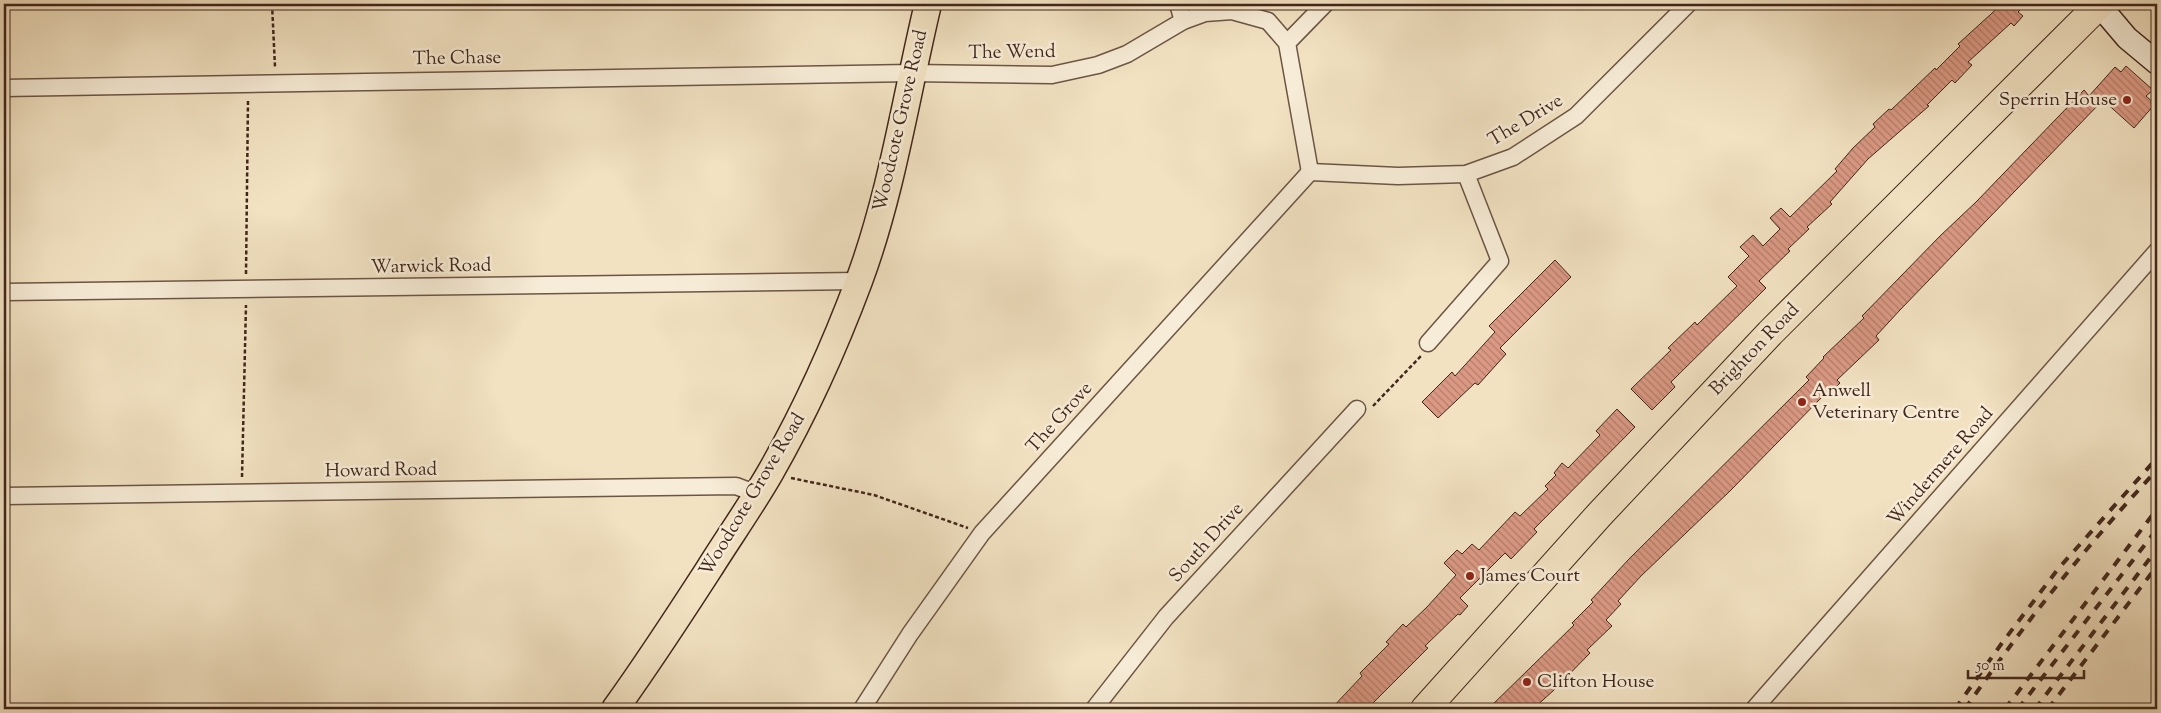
<svg xmlns="http://www.w3.org/2000/svg" width="2161" height="713" viewBox="0 0 2161 713" font-family="'Sorts Mill Goudy',serif">
	<defs>
		<pattern id="building-back-hatch" width="6" height="6" patternUnits="userSpaceOnUse" patternTransform="scale(1.25)"><rect width="6" height="6" fill="#db9984"/><path d="M-1 5l2 2M0 0l6 6M5-1l2 2" fill="none" stroke="#b37d6b"/></pattern>
	</defs>
	<rect width="100%" height="100%" fill="#f2e2c2"/>
	<filter id="stains"><feTurbulence type="fractalNoise" baseFrequency=".004" numOctaves="4"/><feColorMatrix values="0 0 0 0 .2 0 0 0 0 .09 0 0 0 0 .02 0 0 0 .5 -.17"/></filter>
	<radialGradient id="worn" r=".72"><stop offset=".6" stop-color="#630" stop-opacity="0"/><stop offset="1" stop-color="#630" stop-opacity=".3"/></radialGradient>
	<g fill="url(#building-back-hatch)" stroke="#40261b">
		<path d="M2002 4H2026L2018 12 2023 16 2014 26 2011 23 1968 62 1972 65 1955 83 1952 80 1927 105 1929 106 1868 159 1830 202 1832 204 1807 227 1809 229 1788 249 1790 251 1759 281 1766 288 1671 382 1675 387 1652 410 1631 389 1671 350 1668 348 1695 322 1697 325 1737 286 1728 277 1749 256 1740 247 1753 235 1763 246 1780 229 1770 218 1781 208 1790 217 1837 171 1835 169 1853 148 1875 127 1873 124 1889 109 1891 110 1935 68 1936 70 1960 46 1958 44Z"/>
		<path d="M2126 66 2153 90 2146 96 2155 104 2134 128 2103 100 1900 310 1876 336 1879 340 1837 380 1840 383 1826 397 1824 395 1730 491 1641 576 1618 601 1621 604 1606 620 1612 626 1587 650 1590 653 1554 690 1533 709H1488L1574 625 1572 623 1593 602 1591 600 1629 559 1809 380 1806 377 1824 358 1823 357 1864 318 1862 316 1940 236 1976 202 2084 90 2089 96 2115 67 2121 72Z"/>
		<path d="M1555 260 1571 277 1500 348 1506 354 1478 385 1475 383 1438 418 1422 402 1452 372 1455 376 1495 332 1489 326Z"/>
		<path d="M1617 409 1635 427 1534 529 1537 532 1511 559 1505 553 1460 598 1468 606 1460 615 1458 614 1425 646 1428 648 1367 709H1331L1362 676 1360 673 1389 644 1386 642 1403 624 1406 627 1427 607 1456 575 1444 563 1457 550 1462 554 1472 544 1479 550 1515 512 1520 516 1548 489 1545 486 1556 475 1554 473 1562 463 1568 468 1600 435 1596 431Z"/>
	</g>
	<g fill="none" stroke-linecap="round" stroke-linejoin="round">
		<g stroke="#6c5545" stroke-width="19">
			<g id="minor">
				<path d="M1178 4 1183 21"/>
				<path d="M1287 43 1325 4"/>
				<path d="M4 88 911 73 1052 75 1098 65 1127 54 1183 21 1205 13 1232 11 1268 21 1287 43 1310 172"/>
				<path d="M1310 172 1398 176 1466 174 1513 157 1576 116 1688 4"/>
				<path d="M4 292 859 281"/>
				<path d="M1428 343 1500 261 1466 174"/>
				<path d="M4 496 736 486 757 494"/>
				<path d="M862 709 910 634 982 533 1310 172"/>
				<path d="M1094 709 1166 617 1357 409"/>
				<path d="M1754 709 2157 251"/>
			</g>
		</g>
		<g stroke="#40261b" stroke-width="25">
			<path id="secondary" d="M2099 5 2127 38 2157 63"/>
		</g>
		<g stroke="#40261b" stroke-width="29">
			<path id="primary" d="M615 709C648 663 678 617 709 569 729 537 751 506 770 473 805 412 834 348 859 281 892 192 906 96 928 4"/>
		</g>
		<g stroke="#40261b" stroke-width="30">
			<path id="trunk" d="M1425 709 1600 514 1770 333 2100 4"/>
		</g>
		<g stroke="#40261b" stroke-width="2.5" stroke-dasharray="4 2.5" stroke-linecap="butt">
			<path d="M272 4 275 67"/>
			<path d="M246 274 248 100"/>
			<path d="M1373 406 1421 356"/>
			<path d="M242 477 246 305"/>
			<path d="M791 478 874 495 968 528"/>
		</g>
		<use href="#minor" stroke="#f7ecd7" stroke-width="16"/>
		<use href="#secondary" stroke="#f7ecd7" stroke-width="22"/>
		<use href="#primary" stroke="#f2e2c2" stroke-width="26"/>
		<use href="#trunk" stroke="#f2e2c2" stroke-width="28"/>
		<g stroke="#40261b" stroke-width="4" stroke-dasharray="9 9" stroke-linecap="butt">
			<path d="M1955 709 2002 643 2058 569 2157 458"/>
			<path d="M1965 709C2023 625 2087 545 2157 470"/>
			<path d="M2005 709 2157 509"/>
			<path d="M2018 709 2157 529"/>
			<path d="M2035 709 2157 549"/>
			<path d="M2048 709 2157 566"/>
		</g>
	</g>
	<g fill="#8f2418" stroke="#f7ecd7" stroke-width="2">
		<circle cx="2127" cy="100" r="5"/>
		<circle cx="1802" cy="402" r="5"/>
		<circle cx="1470" cy="576" r="5"/>
		<circle cx="1527" cy="682" r="5"/>
	</g>
	<g text-anchor="middle" dominant-baseline="central" stroke-width="5" stroke-linejoin="round" paint-order="stroke">
		<g font-size="19" fill="#40261b" stroke="#f7ecd7">
			<text transform="translate(1012 53) rotate(-1)">The Wend</text>
			<text transform="translate(457 59) rotate(-1)">The Chase</text>
			<text transform="translate(901 121) rotate(-77)">Woodcote Grove Road</text>
			<text transform="translate(1526 121) rotate(-31)">The Drive</text>
			<text transform="translate(431 267) rotate(-1)">Warwick Road</text>
			<text transform="translate(1755 350) rotate(-46)">Brighton Road</text>
			<text transform="translate(1060 418) rotate(-48)">The Grove</text>
			<text transform="translate(1941 467) rotate(-49)">Windermere Road</text>
			<text transform="translate(381 471) rotate(-1)">Howard Road</text>
			<text transform="translate(753 495) rotate(-59)">Woodcote Grove Road</text>
			<text transform="translate(1207 543) rotate(-48)">South Drive</text>
		</g>
		<g font-size="19" fill="#40261b" stroke="#f7ecd7" text-anchor="start">
			<text x="2117" y="100" text-anchor="end">Sperrin House</text>
			<text x="1812" y="391">Anwell<tspan x="1812" dy="22">Veterinary Centre</tspan></text>
			<text x="1480" y="576">James Court</text>
			<text x="1537" y="682">Clifton House</text>
		</g>
	</g>
	<rect width="2161" height="713" fill="none" stroke="#f2e2c2" stroke-width="20"/>
	<rect x="5" y="5" width="2151" height="703" fill="none" stroke="#40261b" stroke-width="2.5"/>
	<rect x="10" y="10" width="2141" height="693" fill="none" stroke="#40261b"/>
	<path d="M1968 670v8h116v-8" fill="none" stroke="#40261b" stroke-width="2.5"/>
	<text x="1976" y="670" font-size="15" fill="#40261b" stroke="#f7ecd7" stroke-width="4" paint-order="stroke">50 m</text>
	<rect width="100%" height="100%" filter="url(#stains)"/>
	<rect width="100%" height="100%" fill="url(#worn)"/>
</svg>
